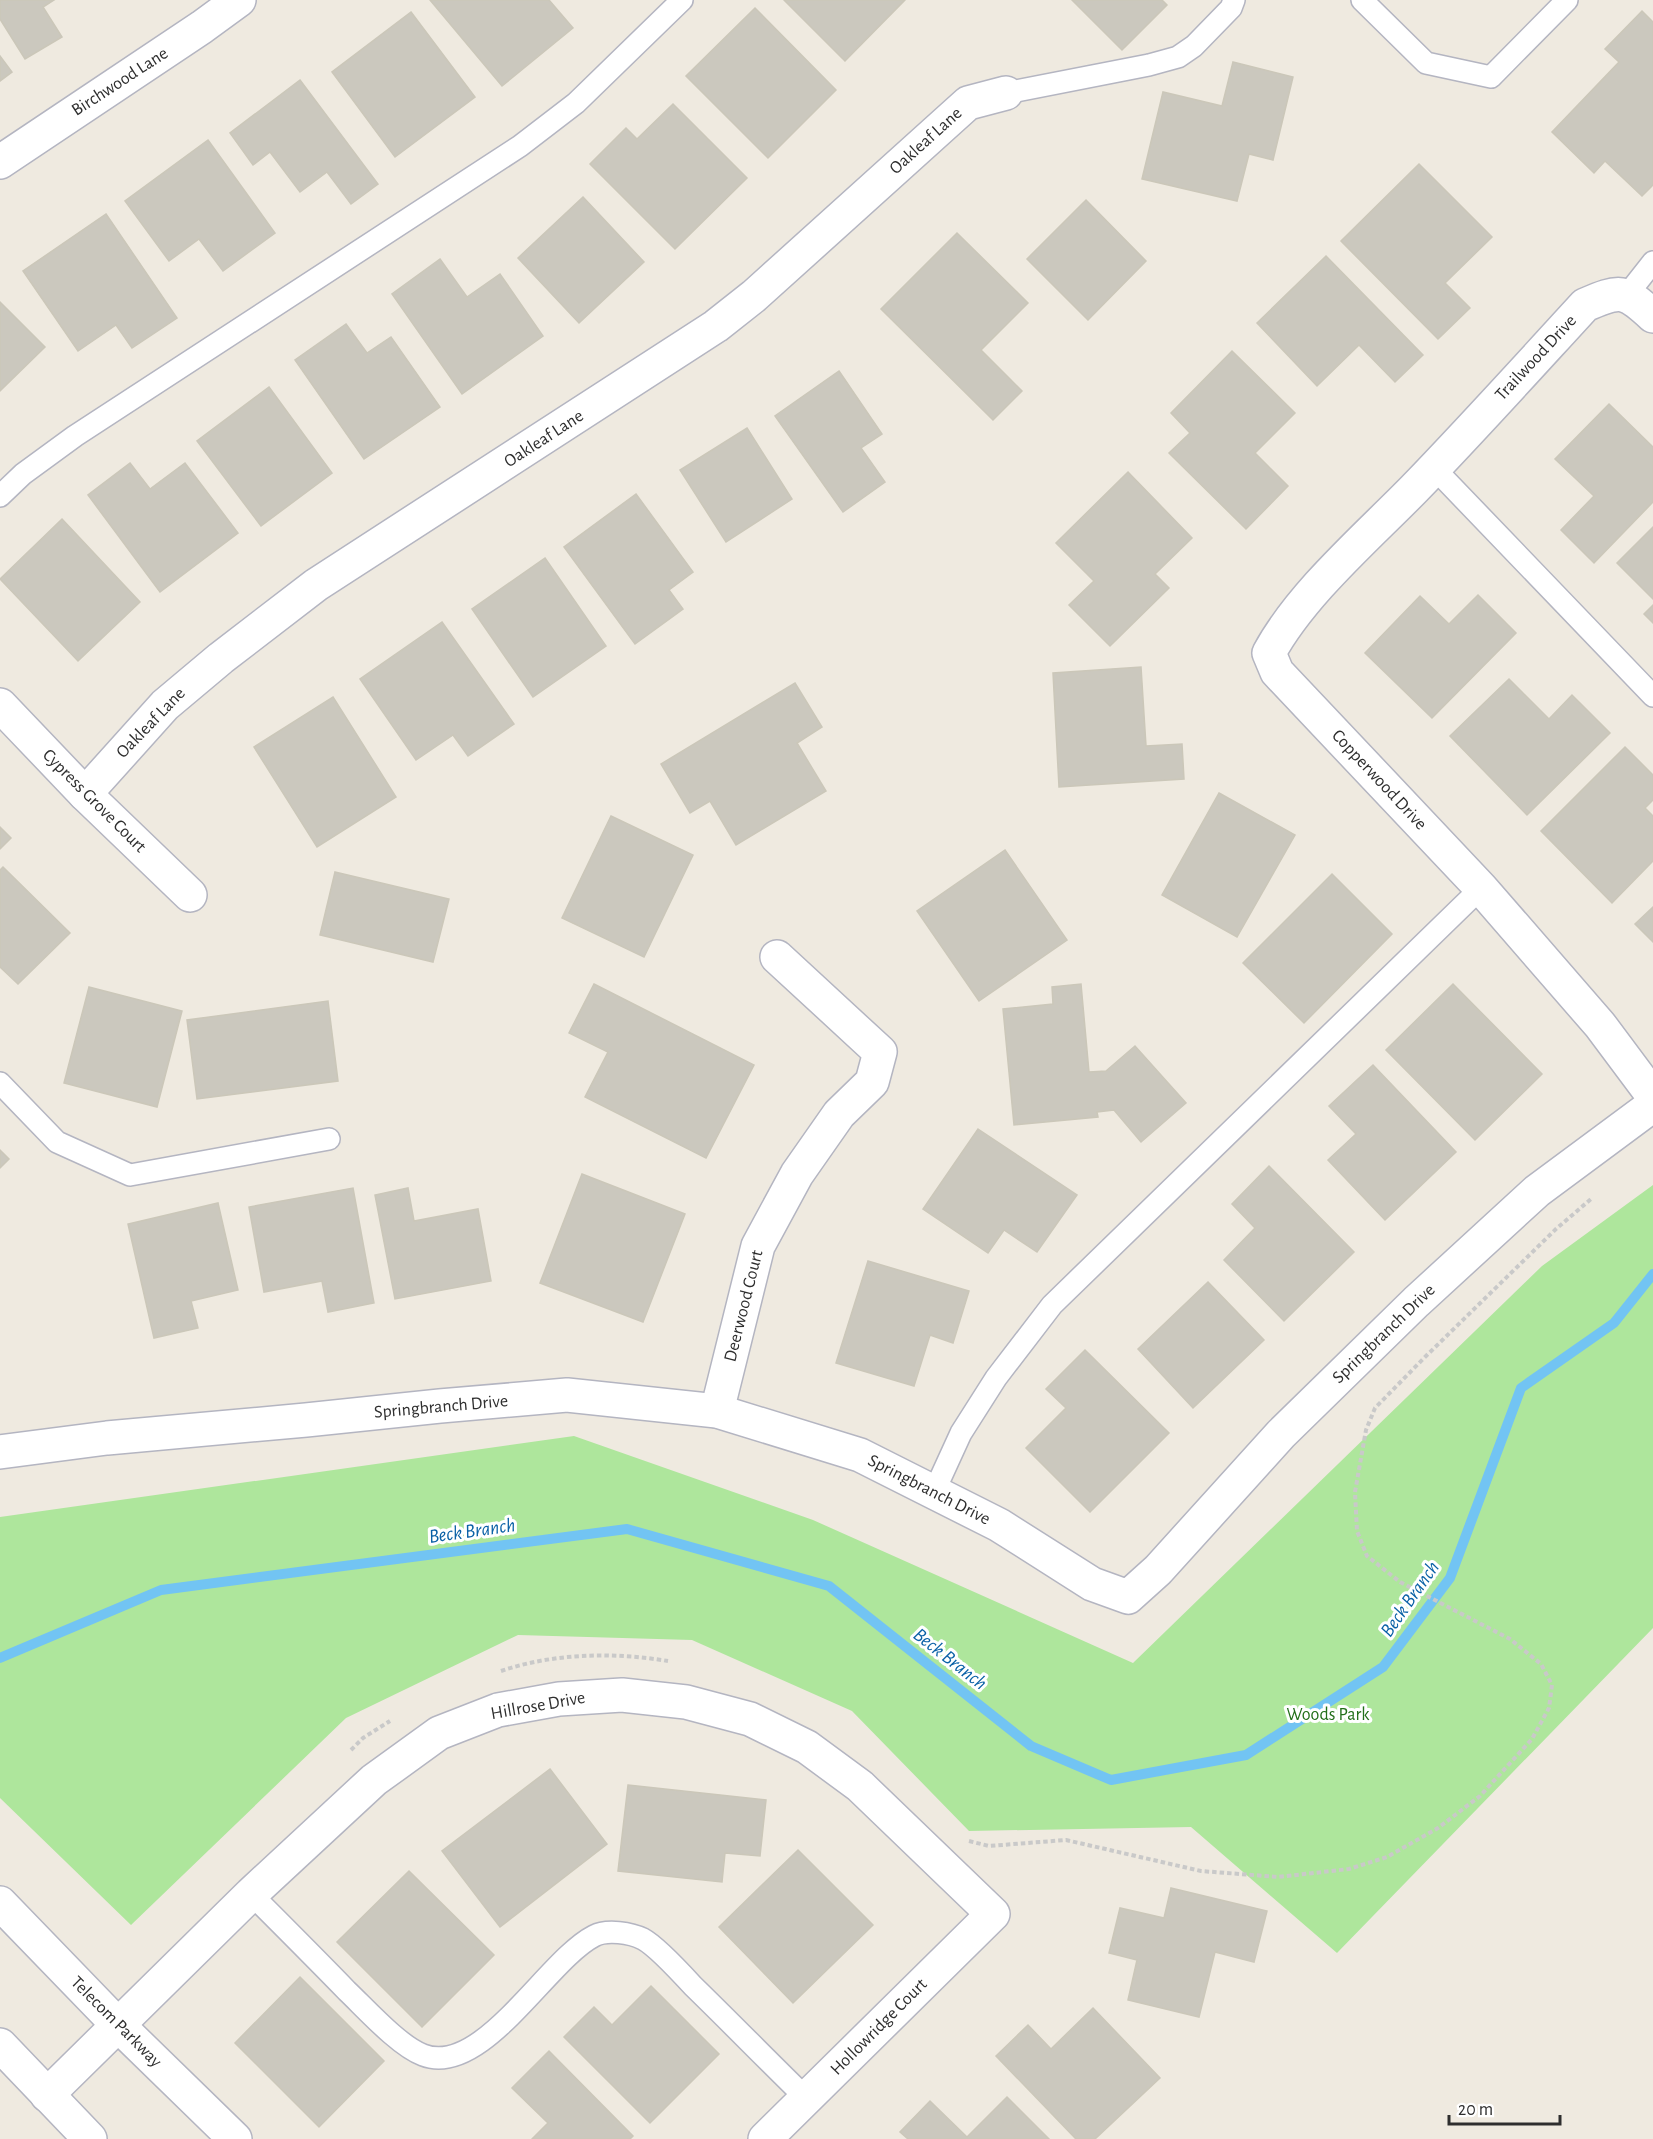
<svg xmlns="http://www.w3.org/2000/svg" width="1653" height="2139" viewBox="0 0 1653 2139" font-family="'Alegreya Sans',sans-serif">
	<rect width="100%" height="100%" fill="#efeae0"/>
	<path fill="#aee69c" d="M1653 1185V1628L1337 1953 1191 1827 969 1831 852 1711 692 1640 518 1635 346 1718 131 1925 0 1798V1517L574 1436 813 1520 1133 1663 1542 1266Z"/>
	<g fill="none" stroke-linecap="round" stroke-linejoin="round">
		<path stroke="#72c4f3" stroke-width="10" d="M0 1658 161 1590 627 1529 829 1586 1031 1746 1111 1780 1246 1755 1383 1667 1450 1578 1521 1388 1614 1323 1653 1274"/>
	</g>
	<g fill="#cbc8be" stroke="#cbc7b9" stroke-width="1.5">
		<path d="M0 0H54L43 7 62 37 25 59 0 19Z"/>
		<path d="M430 0H549L573 28 502 86Z"/>
		<path d="M784 0H905L845 61Z"/>
		<path d="M1072 0H1162L1167 5 1122 50Z"/>
		<path d="M755 8 836 90 768 158 686 76Z"/>
		<path d="M1642 11 1653 22V185L1642 196 1605 161 1594 173 1552 132 1619 62 1605 49Z"/>
		<path d="M411 12 475 97 395 157 332 72Z"/>
		<path d="M0 56 12 72 0 81Z"/>
		<path d="M1233 62 1293 77 1273 160 1249 154 1237 201 1142 179 1163 92 1222 106Z"/>
		<path d="M300 80 378 184 351 204 327 172 300 192 270 152 253 165 230 133Z"/>
		<path d="M673 104 747 178 675 249 590 164 626 128 637 139Z"/>
		<path d="M208 140 275 233 223 271 199 239 169 261 125 201Z"/>
		<path d="M1419 164 1492 237 1445 283 1470 308 1438 339 1341 241Z"/>
		<path d="M583 197 644 262 579 323 518 258Z"/>
		<path d="M1086 200 1146 261 1088 320 1027 259Z"/>
		<path d="M106 214 177 318 132 348 116 325 78 351 23 271Z"/>
		<path d="M957 233 1028 303 981 350 1022 391 993 420 881 309Z"/>
		<path d="M1326 256 1423 355 1395 382 1359 345 1317 386 1257 323Z"/>
		<path d="M440 259 467 297 500 274 543 336 462 394 392 294Z"/>
		<path d="M0 302 45 347 0 391Z"/>
		<path d="M346 324 367 353 391 337 440 407 364 459 295 360Z"/>
		<path d="M1232 351 1295 413 1255 453 1288 486 1246 529 1169 453 1190 433 1171 413Z"/>
		<path d="M839 371 882 434 861 448 885 482 843 512 775 416Z"/>
		<path d="M269 387 332 473 261 526 197 441Z"/>
		<path d="M1609 404 1653 447V502L1594 563 1561 530 1594 496 1555 459Z"/>
		<path d="M747 428 792 499 726 542 680 470Z"/>
		<path d="M130 463 150 489 185 463 238 533 160 592 88 495Z"/>
		<path d="M1128 472 1192 538 1155 574 1169 588 1110 646 1069 605 1094 581 1056 543Z"/>
		<path d="M636 494 693 572 669 590 683 609 635 644 564 547Z"/>
		<path d="M62 519 140 602 78 661 0 579Z"/>
		<path d="M1653 527V599L1617 563Z"/>
		<path d="M545 558 606 646 533 697 472 609Z"/>
		<path d="M1478 595 1516 633 1432 718 1365 653 1420 596 1449 624Z"/>
		<path d="M1653 605V623L1644 614Z"/>
		<path d="M442 622 514 724 468 756 453 735 416 760 360 679Z"/>
		<path d="M1141 667 1146 746 1182 744 1184 779 1059 787 1053 673Z"/>
		<path d="M1509 679 1549 719 1572 695 1610 733 1527 815 1450 736Z"/>
		<path d="M795 683 822 727 797 743 826 791 736 845 710 801 690 813 661 764Z"/>
		<path d="M333 697 396 797 317 847 254 747Z"/>
		<path d="M1625 747 1653 775V800L1645 808 1653 816V861L1612 903 1541 831Z"/>
		<path d="M1219 793 1295 835 1237 937 1162 895Z"/>
		<path d="M611 816 693 855 644 957 562 918Z"/>
		<path d="M0 827 11 838 0 849Z"/>
		<path d="M1005 850 1067 940 979 1001 917 911Z"/>
		<path d="M3 867 70 933 18 984 0 967V870Z"/>
		<path d="M335 872 449 899 433 962 320 935Z"/>
		<path d="M1332 874 1392 934 1304 1023 1243 963Z"/>
		<path d="M1653 907V942L1635 924Z"/>
		<path d="M594 984 754 1065 706 1158 585 1097 608 1052 569 1033Z"/>
		<path d="M1081 984 1089 1072 1106 1071 1135 1046 1186 1103 1141 1142 1114 1110 1097 1112 1098 1117 1014 1125 1003 1009 1053 1004 1052 987Z"/>
		<path d="M1453 984 1542 1074 1475 1140 1386 1050Z"/>
		<path d="M89 987 182 1011 157 1107 64 1083Z"/>
		<path d="M328 1001 338 1081 197 1099 187 1020Z"/>
		<path d="M1373 1065 1456 1152 1385 1220 1328 1160 1356 1134 1329 1106Z"/>
		<path d="M978 1129 1077 1195 1037 1252 1004 1230 988 1253 923 1209Z"/>
		<path d="M0 1150 9 1159 0 1168Z"/>
		<path d="M1269 1166 1354 1252 1284 1321 1224 1260 1255 1228 1232 1204Z"/>
		<path d="M582 1174 685 1214 643 1322 540 1283Z"/>
		<path d="M353 1188 374 1303 328 1312 322 1281 264 1292 249 1207Z"/>
		<path d="M408 1188 414 1221 478 1209 491 1281 395 1299 375 1195Z"/>
		<path d="M218 1203 238 1290 191 1301 198 1328 154 1338 128 1224Z"/>
		<path d="M868 1261 969 1291 953 1343 930 1335 914 1386 836 1363Z"/>
		<path d="M1208 1282 1264 1340 1193 1408 1138 1349Z"/>
		<path d="M1085 1350 1169 1433 1090 1512 1026 1448 1066 1408 1046 1389Z"/>
		<path d="M550 1769 607 1844 500 1927 442 1851Z"/>
		<path d="M628 1785 766 1800 760 1856 725 1853 722 1882 618 1871Z"/>
		<path d="M798 1850 873 1925 793 2003 719 1927Z"/>
		<path d="M409 1871 494 1955 422 2027 337 1942Z"/>
		<path d="M1171 1888 1267 1911 1254 1962 1215 1952 1199 2017 1128 2000 1137 1960 1109 1953 1120 1908 1164 1918Z"/>
		<path d="M300 1977 384 2061 319 2127 235 2043Z"/>
		<path d="M651 1986 719 2054 650 2123 564 2037 594 2007 612 2025Z"/>
		<path d="M1093 2008 1160 2078 1095 2139H1076L996 2056 1028 2025 1051 2049Z"/>
		<path d="M549 2051 633 2136 630 2139H532L548 2123 512 2088Z"/>
		<path d="M1007 2097 1049 2139H908L900 2132 930 2101 967 2137Z"/>
	</g>
	<g fill="none" stroke-linecap="round" stroke-linejoin="round">
		<g stroke="#b4b5c1" stroke-width="24">
			<g id="service">
				<path d="M1362 0 1426 63 1491 77 1567 0"/>
				<path d="M1006 93 1149 65 1178 57 1194 46 1231 8 1234 0"/>
				<path d="M1627 295 1653 262"/>
				<path d="M1434 468 1653 696"/>
				<path d="M0 496 23 474 75 436 520 146 576 103 682 0"/>
				<path d="M0 1083 57 1142 130 1175 329 1139"/>
				<path d="M934 1492 961 1433 996 1378 1052 1305 1481 888"/>
				<path d="M251 1894C283 1926 315 1958 347 1991 366 2009 399 2046 423 2055 482 2078 547 1960 594 1936 607 1929 631 1933 643 1939 656 1946 682 1974 693 1986 731 2023 768 2061 806 2098"/>
			</g>
		</g>
		<g stroke="#b4b5c1" stroke-width="36">
			<g id="minor">
				<path d="M0 162 202 27 239 0"/>
				<path d="M1653 316C1624 289 1620 290 1585 305 1528 367 1472 429 1414 489 1366 538 1301 594 1269 653L1277 672 1481 888 1600 1025 1653 1096"/>
				<path d="M0 705 85 794 190 895"/>
				<path d="M85 794 165 705 221 658 316 585 716 326 754 296 968 103 1006 93"/>
				<path d="M717 1411 758 1246 797 1174 839 1114 872 1082 880 1052 777 957"/>
				<path d="M0 1452 107 1438 306 1420 440 1406 567 1395 717 1411 860 1455 999 1525 1092 1584 1128 1597 1158 1570 1281 1434 1416 1302 1537 1191 1653 1105"/>
				<path d="M47 2095 251 1894 374 1780 439 1733 498 1710 559 1699 622 1695 686 1702 750 1719 807 1747 860 1786 993 1914 765 2139"/>
			</g>
		</g>
		<g stroke="#b4b5c1" stroke-width="36">
			<g id="tertiary">
				<path d="M0 1903 118 2025 235 2139"/>
				<path d="M0 2045 90 2139"/>
			</g>
		</g>
		<g stroke="#c9c9c9" stroke-width="4" stroke-dasharray="4.5 3" stroke-linecap="butt">
			<path d="M501 1671C554 1653 613 1652 668 1661"/>
			<path d="M351 1750 363 1738 390 1721"/>
			<path d="M969 1841 989 1846 1066 1840 1201 1871 1278 1877 1349 1869 1387 1857 1438 1828 1480 1796 1532 1739 1549 1708 1552 1685 1541 1664 1510 1639 1400 1582 1367 1556 1357 1531 1355 1492 1366 1430 1375 1408 1425 1357 1556 1229 1591 1199"/>
		</g>
		<use href="#service" stroke="#fff" stroke-width="21"/>
		<use href="#minor" stroke="#fff" stroke-width="33"/>
		<use href="#tertiary" stroke="#fff" stroke-width="33"/>
	</g>
	<g text-anchor="middle" dominant-baseline="central" stroke-width="6" stroke-linejoin="round" paint-order="stroke">
		<g font-size="18" fill="#2e2e2e" stroke="#fff">
			<text transform="translate(120 82) rotate(-33)">Birchwood Lane</text>
			<text transform="translate(926 141) rotate(-42)">Oakleaf Lane</text>
			<text transform="translate(1536 358) rotate(-47)">Trailwood Drive</text>
			<text transform="translate(544 439) rotate(-33)">Oakleaf Lane</text>
			<text transform="translate(151 723) rotate(-46)">Oakleaf Lane</text>
			<text transform="translate(1379 780) rotate(47)">Copperwood Drive</text>
			<text transform="translate(94 801) rotate(45)">Cypress Grove Court</text>
			<text transform="translate(744 1306) rotate(-76)">Deerwood Court</text>
			<text transform="translate(1384 1334) rotate(-44)">Springbranch Drive</text>
			<text transform="translate(441 1407) rotate(-5)">Springbranch Drive</text>
			<text transform="translate(929 1490) rotate(27)">Springbranch Drive</text>
			<text transform="translate(538 1706) rotate(-10)">Hillrose Drive</text>
			<text transform="translate(116 2022) rotate(45)">Telecom Parkway</text>
			<text transform="translate(879 2027) rotate(-45)">Hollowridge Court</text>
		</g>
		<g font-size="18" fill="#226f19" stroke="#fff">
			<text x="1328" y="1715">Woods Park</text>
		</g>
		<g font-size="20" font-style="italic" fill="#0a61a6" stroke="#fff">
			<text transform="translate(472 1531) rotate(-8)">Beck Branch</text>
			<text transform="translate(1410 1599) rotate(-55)">Beck Branch</text>
			<text transform="translate(950 1659) rotate(38)">Beck Branch</text>
		</g>
	</g>
	<path d="M1449 2115v9h111v-9" fill="none" stroke="#2e2e2e" stroke-width="3"/>
	<text x="1458" y="2115" font-size="18" fill="#2e2e2e" stroke="#ffffff" stroke-width="4.5" paint-order="stroke">20 m</text>
</svg>
